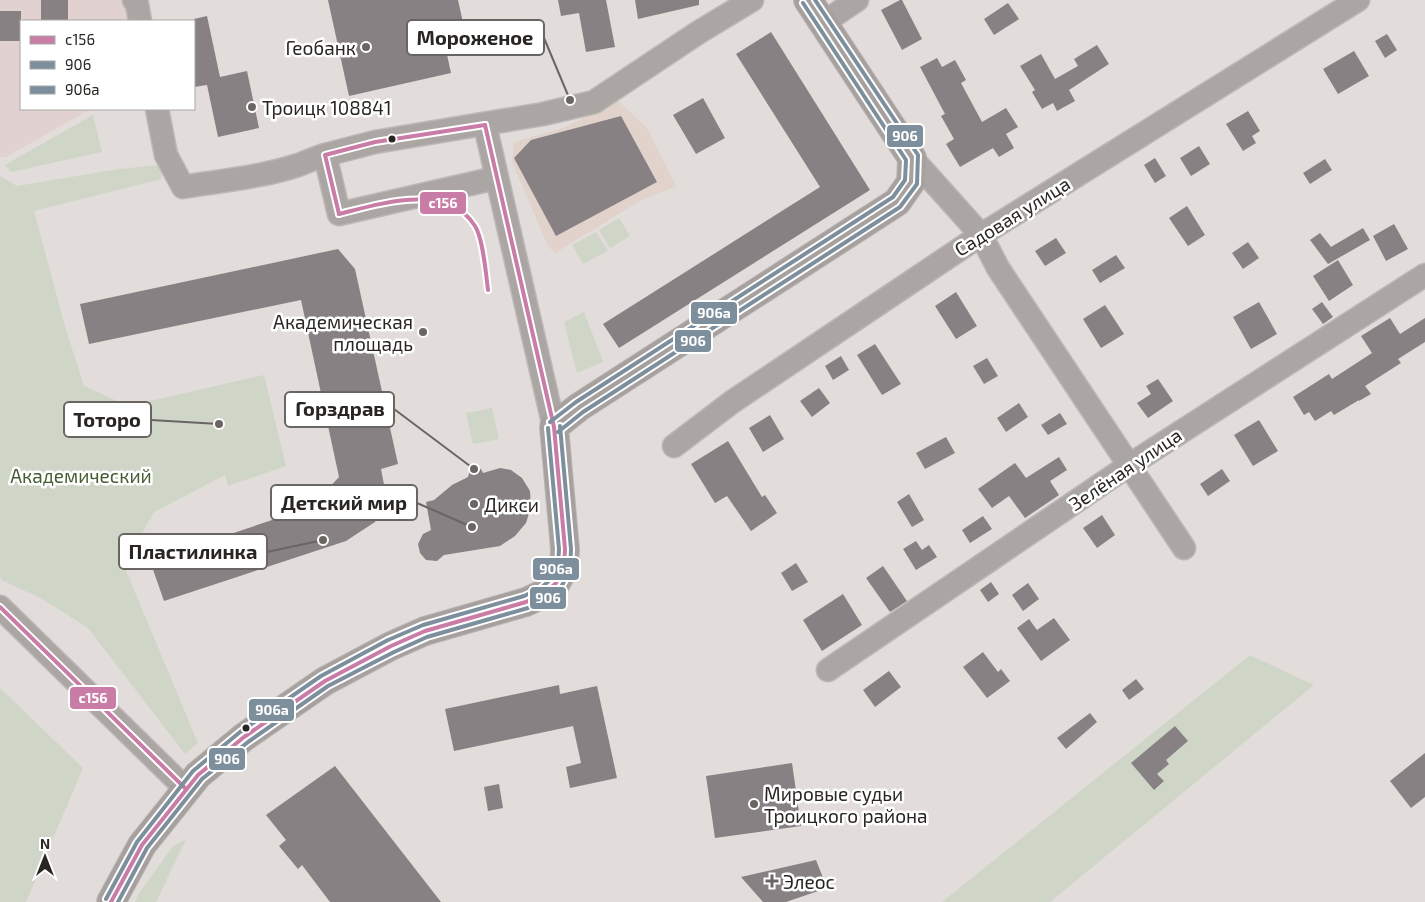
<svg xmlns="http://www.w3.org/2000/svg" width="1425" height="902" viewBox="0 0 1425 902" font-family="'Exo 2',sans-serif">
	<rect width="100%" height="100%" fill="#e2ddda"/>
	<path fill="#e1d2cb" d="M618 101 647 128 676 186 638 202 555 253 548 246 512 162 514 142 563 128Z"/>
	<path fill="#e1d1d0" d="M0 0H126L138 21H21V109H91L6 157H0Z"/>
	<g fill="#cfd6c7">
		<path d="M93 115 102 152 11 172 5 165Z"/>
		<path d="M160 165 162 179 34 211 66 330 84 386 128 406 264 375 286 466 228 486 225 475 154 512 124 566 198 743 185 754 88 628 42 599 2 580 0 577V176L17 186 119 169Z"/>
		<path d="M619 218 630 236 610 248 599 230Z"/>
		<path d="M596 232 608 251 583 264 572 245Z"/>
		<path d="M584 312 603 362 577 373 564 322Z"/>
		<path d="M492 408 499 439 473 444 466 413Z"/>
		<path d="M1250 655 1314 685 1050 902H942Z"/>
		<path d="M0 688 83 768 26 902H0Z"/>
		<path d="M186 839 156 902H135L138 895 173 846Z"/>
	</g>
	<g fill="#888183">
		<rect x="41" y="0" width="27" height="21"/>
		<path d="M328 0H458L466 36 444 41 451 73 349 96Z"/>
		<path d="M558 0H606L615 47 586 52 579 13 561 16Z"/>
		<path d="M635 0H699V5L638 19Z"/>
		<path d="M900 0H902L922 39 902 50 881 10Z"/>
		<path d="M1008 3 1019 19 994 35 984 19Z"/>
		<rect x="0" y="11" width="21" height="30"/>
		<path d="M207 16 220 77 247 71 259 128 218 137 207 85 194 87V19Z"/>
		<path d="M771 32 870 190 619 348 603 324 820 187 736 54Z"/>
		<path d="M1387 34 1397 50 1385 58 1375 41Z"/>
		<path d="M1097 45 1109 64 1069 90 1075 101 1057 111 1053 103 1042 109 1032 92 1035 90 1020 66 1041 54 1055 79 1078 66 1074 59Z"/>
		<path d="M1354 51 1369 76 1338 94 1323 69Z"/>
		<path d="M937 58 942 67 955 60 966 80 961 83 982 122 1006 108 1018 127 1006 134 1014 148 999 157 993 148 960 167 946 144 954 139 941 116 945 114 920 67Z"/>
		<path d="M703 98 725 138 696 154 673 115Z"/>
		<path d="M1248 111 1260 131 1252 136 1256 143 1243 151 1226 124Z"/>
		<path d="M621 116 657 182 556 236 514 158 531 140Z"/>
		<path d="M1199 146 1210 164 1191 176 1180 158Z"/>
		<path d="M1155 158 1166 176 1155 183 1144 165Z"/>
		<path d="M1325 159 1332 170 1310 184 1303 173Z"/>
		<path d="M1187 206 1205 235 1188 246 1169 218Z"/>
		<path d="M1394 224 1408 249 1386 261 1373 236Z"/>
		<path d="M1363 228 1370 240 1328 264 1310 240 1320 233 1331 247Z"/>
		<path d="M1056 238 1066 253 1045 266 1035 251Z"/>
		<path d="M1248 242 1259 258 1243 269 1232 253Z"/>
		<path d="M338 249 355 269 398 464 381 469 386 495 375 522 346 541 164 601 150 561 311 507 339 477 301 300 89 344 80 304Z"/>
		<path d="M1116 255 1125 268 1100 283 1092 270Z"/>
		<path d="M1338 260 1353 285 1329 301 1313 276Z"/>
		<path d="M956 292 977 326 956 339 935 306Z"/>
		<path d="M1259 302 1277 334 1251 349 1233 317Z"/>
		<path d="M1322 302 1333 317 1323 324 1312 309Z"/>
		<path d="M1105 305 1124 334 1101 348 1083 319Z"/>
		<path d="M1390 318 1400 334 1425 318V342L1398 359 1401 363 1365 386 1371 394 1359 401V400L1334 415 1331 411 1315 421 1309 412 1304 415 1293 397 1329 374 1332 379 1372 353 1361 336Z"/>
		<path d="M875 344 901 384 882 395 857 355Z"/>
		<path d="M841 356 849 370 833 380 825 366Z"/>
		<path d="M987 358 998 376 984 384 973 366Z"/>
		<path d="M1158 379 1173 401 1148 418 1137 403 1151 394 1146 386Z"/>
		<path d="M819 388 830 403 812 417 800 401Z"/>
		<path d="M1019 403 1028 417 1006 432 997 418Z"/>
		<path d="M1060 413 1067 424 1048 435 1041 425Z"/>
		<path d="M770 415 784 439 763 452 749 428Z"/>
		<path d="M1259 420 1278 451 1253 466 1234 435Z"/>
		<path d="M946 437 955 453 925 469 916 453Z"/>
		<path d="M728 441 762 497 765 495 777 513 751 531 727 496 715 503 691 464Z"/>
		<path d="M1059 457 1067 470 1050 481 1059 495 1025 518 1009 496 992 508 978 489 1015 463 1026 478Z"/>
		<path d="M500 468 511 470 522 478 530 491 531 507 526 523 515 536 500 546 444 555 437 561 426 560 420 553 418 544 423 534 431 530 426 502 434 500 452 485 468 477 470 470 474 469H481L483 473Z"/>
		<path d="M1222 469 1230 481 1208 496 1200 484Z"/>
		<path d="M909 494 924 520 912 527 897 502Z"/>
		<path d="M1102 515 1115 535 1097 548 1083 528Z"/>
		<path d="M983 516 992 529 970 543 962 530Z"/>
		<path d="M916 541 922 550 929 545 937 557 916 570 903 549Z"/>
		<path d="M796 563 808 582 792 591 781 573Z"/>
		<path d="M883 566 907 601 890 612 866 578Z"/>
		<path d="M991 582 999 594 988 602 980 590Z"/>
		<path d="M1028 583 1039 599 1023 611 1012 595Z"/>
		<path d="M843 594 862 625 822 651 803 620Z"/>
		<path d="M1054 618 1070 640 1041 661 1017 628 1029 619 1037 630Z"/>
		<path d="M983 652 998 672 1001 669 1010 681 987 698 963 667Z"/>
		<path d="M889 671 901 687 875 707 863 690Z"/>
		<path d="M1136 679 1144 689 1129 700 1122 690Z"/>
		<path d="M559 685 560 694 597 686 617 778 570 788 566 767 581 763 573 726 454 751 445 709Z"/>
		<path d="M1090 713 1097 722 1066 749 1057 738Z"/>
		<path d="M1175 726 1188 741 1166 760 1169 764 1157 774 1164 781 1154 790 1131 763Z"/>
		<path d="M1425 753V797L1411 808 1390 781Z"/>
		<path d="M792 763 801 826 715 838 706 776Z"/>
		<path d="M335 766 441 902H330L302 865 298 869 279 846 286 840 266 815Z"/>
		<path d="M499 784 503 808 488 811 484 787Z"/>
		<path d="M816 860 827 888 786 902H763L741 877Z"/>
	</g>
	<g fill="none" stroke-linecap="round" stroke-linejoin="round">
		<g stroke="#bcb8b6" stroke-width="25">
			<g id="minor">
				<path d="M134 0 137 4 140 21"/>
				<path d="M823 23 857 0"/>
				<path d="M157 109 166 155 183 187C219 181 261 177 295 166 305 163 314 158 325 155"/>
				<path d="M485 125 554 427"/>
				<path d="M912 158 981 235 998 268 1184 548"/>
				<path d="M496 178 339 214 325 155 375 142 543 114 594 102 699 32 752 0"/>
				<path d="M674 446 732 402 981 235 1358 0"/>
				<path d="M0 607 186 789"/>
				<path d="M828 670 1128 466 1425 275"/>
			</g>
		</g>
		<g stroke="#bcb8b6" stroke-width="30">
			<path id="major" d="M111 902 142 845 198 775 244 737 325 681 391 646 425 631 526 602 545 593 556 583 564 568 565 549 554 427 579 407 897 202 911 182 912 158 808 0"/>
		</g>
		<use href="#minor" stroke="#aba6a4" stroke-width="22"/>
		<use href="#major" stroke="#a6a09e" stroke-width="28"/>
		<g stroke="#fff" stroke-width="8">
			<g id="bus-1">
				<path d="M339 214C379 204 447 182 475 226 483 238 486 274 488 290"/>
				<path d="M339 214 325 155 375 142 485 125"/>
				<path d="M0 607 186 789"/>
				<path d="M111 902 142 845 198 775 244 737 325 681 391 646 425 631 526 602 545 593 556 583 564 568 565 549 554 427 485 125"/>
			</g>
		</g>
		<g stroke="#fff" stroke-width="8">
			<g id="bus-2">
				<path d="M558 432 583 412 900 207 917 184 918 155 815 0"/>
				<path d="M118 902 147 848 202 779 248 742 328 686 394 652 427 637 528 608 548 598 561 587 570 571 571 549 560 426"/>
			</g>
		</g>
		<g stroke="#fff" stroke-width="8">
			<g id="bus-3">
				<path d="M550 422 576 402 893 197 905 180 906 160 803 3"/>
				<path d="M106 899 137 842 193 771 240 732 321 676 388 640 423 625 524 596 541 588 551 579 558 566 559 549 548 428"/>
			</g>
		</g>
		<use href="#bus-1" stroke="#c97da6" stroke-width="4"/>
		<use href="#bus-2" stroke="#7d8f9c" stroke-width="4"/>
		<use href="#bus-3" stroke="#7d8f9c" stroke-width="4"/>
	</g>
	<g fill="#696562" stroke="#fff" stroke-width="2">
		<circle cx="366" cy="47" r="5"/>
		<circle cx="252" cy="107" r="5"/>
		<circle cx="423" cy="332" r="5"/>
		<circle cx="474" cy="504" r="5"/>
		<circle cx="754" cy="804" r="5"/>
		<path d="M769.5 873.5h5v5h5v5h-5v5h-5v-5h-5v-5h5z"/>
	</g>
	<g fill="#282522" stroke="#fff" stroke-width="2">
		<circle cx="392" cy="139" r="4.5"/>
		<circle cx="246" cy="728" r="4.5"/>
	</g>
	<g text-anchor="middle" dominant-baseline="central" stroke-width="5" stroke-linejoin="round" paint-order="stroke">
		<g font-size="19" fill="#282522" stroke="#fff" text-anchor="start">
			<text x="356" y="47" text-anchor="end">Геобанк</text>
			<text x="262" y="107">Троицк 108841</text>
			<text x="413" y="321" text-anchor="end">Академическая<tspan x="413" dy="22">площадь</tspan></text>
			<text x="484" y="504">Дикси</text>
			<text x="764" y="793">Мировые судьи<tspan x="764" dy="22">Троицкого района</tspan></text>
			<text x="783" y="881">Элеос</text>
		</g>
		<g font-size="19" fill="#282522" stroke="#fff">
			<text transform="translate(1012 216) rotate(-32)">Садовая улица</text>
			<text transform="translate(1125 469) rotate(-34)">Зелёная улица</text>
		</g>
		<g font-size="19" fill="#445d33" stroke="#fff">
			<text x="81" y="475">Академический</text>
		</g>
	</g>
	<path fill="none" stroke="#696562" stroke-width="2" d="M570 100L544 38M474 469L394 409M219 424L151 420M472 527L417 503M323 540L267 552"/>
	<g fill="#696562" stroke="#fff" stroke-width="2">
		<circle cx="570" cy="100" r="5"/>
		<circle cx="474" cy="469" r="5"/>
		<circle cx="219" cy="424" r="5"/>
		<circle cx="472" cy="527" r="5"/>
		<circle cx="323" cy="540" r="5"/>
	</g>
	<g fill="#fff" stroke="#696562" stroke-width="2">
		<rect x="407" y="20" width="137" height="35" rx="5"/>
		<rect x="285" y="392" width="109" height="35" rx="5"/>
		<rect x="64" y="402" width="87" height="35" rx="5"/>
		<rect x="271" y="485" width="146" height="35" rx="5"/>
		<rect x="119" y="534" width="148" height="35" rx="5"/>
	</g>
	<g font-size="20" text-anchor="middle" font-weight="bold" fill="#282522">
		<text x="475" y="45">Мороженое</text>
		<text x="340" y="416">Горздрав</text>
		<text x="107" y="427">Тоторо</text>
		<text x="344" y="510">Детский мир</text>
		<text x="193" y="559">Пластилинка</text>
	</g>
	<g stroke="#fff" stroke-width="2">
		<rect x="886" y="124" width="38" height="24" rx="5" fill="#7d8f9c"/>
		<rect x="419" y="191" width="48" height="24" rx="5" fill="#c97da6"/>
		<rect x="690" y="301" width="48" height="24" rx="5" fill="#7d8f9c"/>
		<rect x="674" y="329" width="38" height="24" rx="5" fill="#7d8f9c"/>
		<rect x="532" y="557" width="48" height="24" rx="5" fill="#7d8f9c"/>
		<rect x="529" y="586" width="38" height="24" rx="5" fill="#7d8f9c"/>
		<rect x="69" y="686" width="48" height="24" rx="5" fill="#c97da6"/>
		<rect x="248" y="698" width="47" height="24" rx="5" fill="#7d8f9c"/>
		<rect x="208" y="747" width="38" height="24" rx="5" fill="#7d8f9c"/>
	</g>
	<g font-size="14" text-anchor="middle" font-weight="bold" fill="#fff">
		<text x="905" y="141">906</text>
		<text x="443" y="208">с156</text>
		<text x="714" y="318">906а</text>
		<text x="693" y="346">906</text>
		<text x="556" y="574">906а</text>
		<text x="548" y="603">906</text>
		<text x="93" y="703">с156</text>
		<text x="272" y="715">906а</text>
		<text x="227" y="764">906</text>
	</g>
	<rect x="20" y="20" width="175" height="90" fill="#ffffff" stroke="#a9a8a7"/>
	<rect x="30" y="36" width="25" height="8" fill="#c97da6" stroke="#a9a8a7"/>
	<text x="65" y="45" font-size="15" fill="#282522">с156</text>
	<rect x="30" y="61" width="25" height="8" fill="#7d8f9c" stroke="#a9a8a7"/>
	<text x="65" y="70" font-size="15" fill="#282522">906</text>
	<rect x="30" y="86" width="25" height="8" fill="#7d8f9c" stroke="#a9a8a7"/>
	<text x="65" y="95" font-size="15" fill="#282522">906а</text>
	<g transform="translate(45 857)" stroke="#ffffff" stroke-width="4" paint-order="stroke">
	<path d="M0-4L9 19L0 12L-9 19Z" fill="#282522"/>
	<text y="-8" font-size="14" font-weight="bold" text-anchor="middle" fill="#282522">N</text>
	</g>
</svg>
